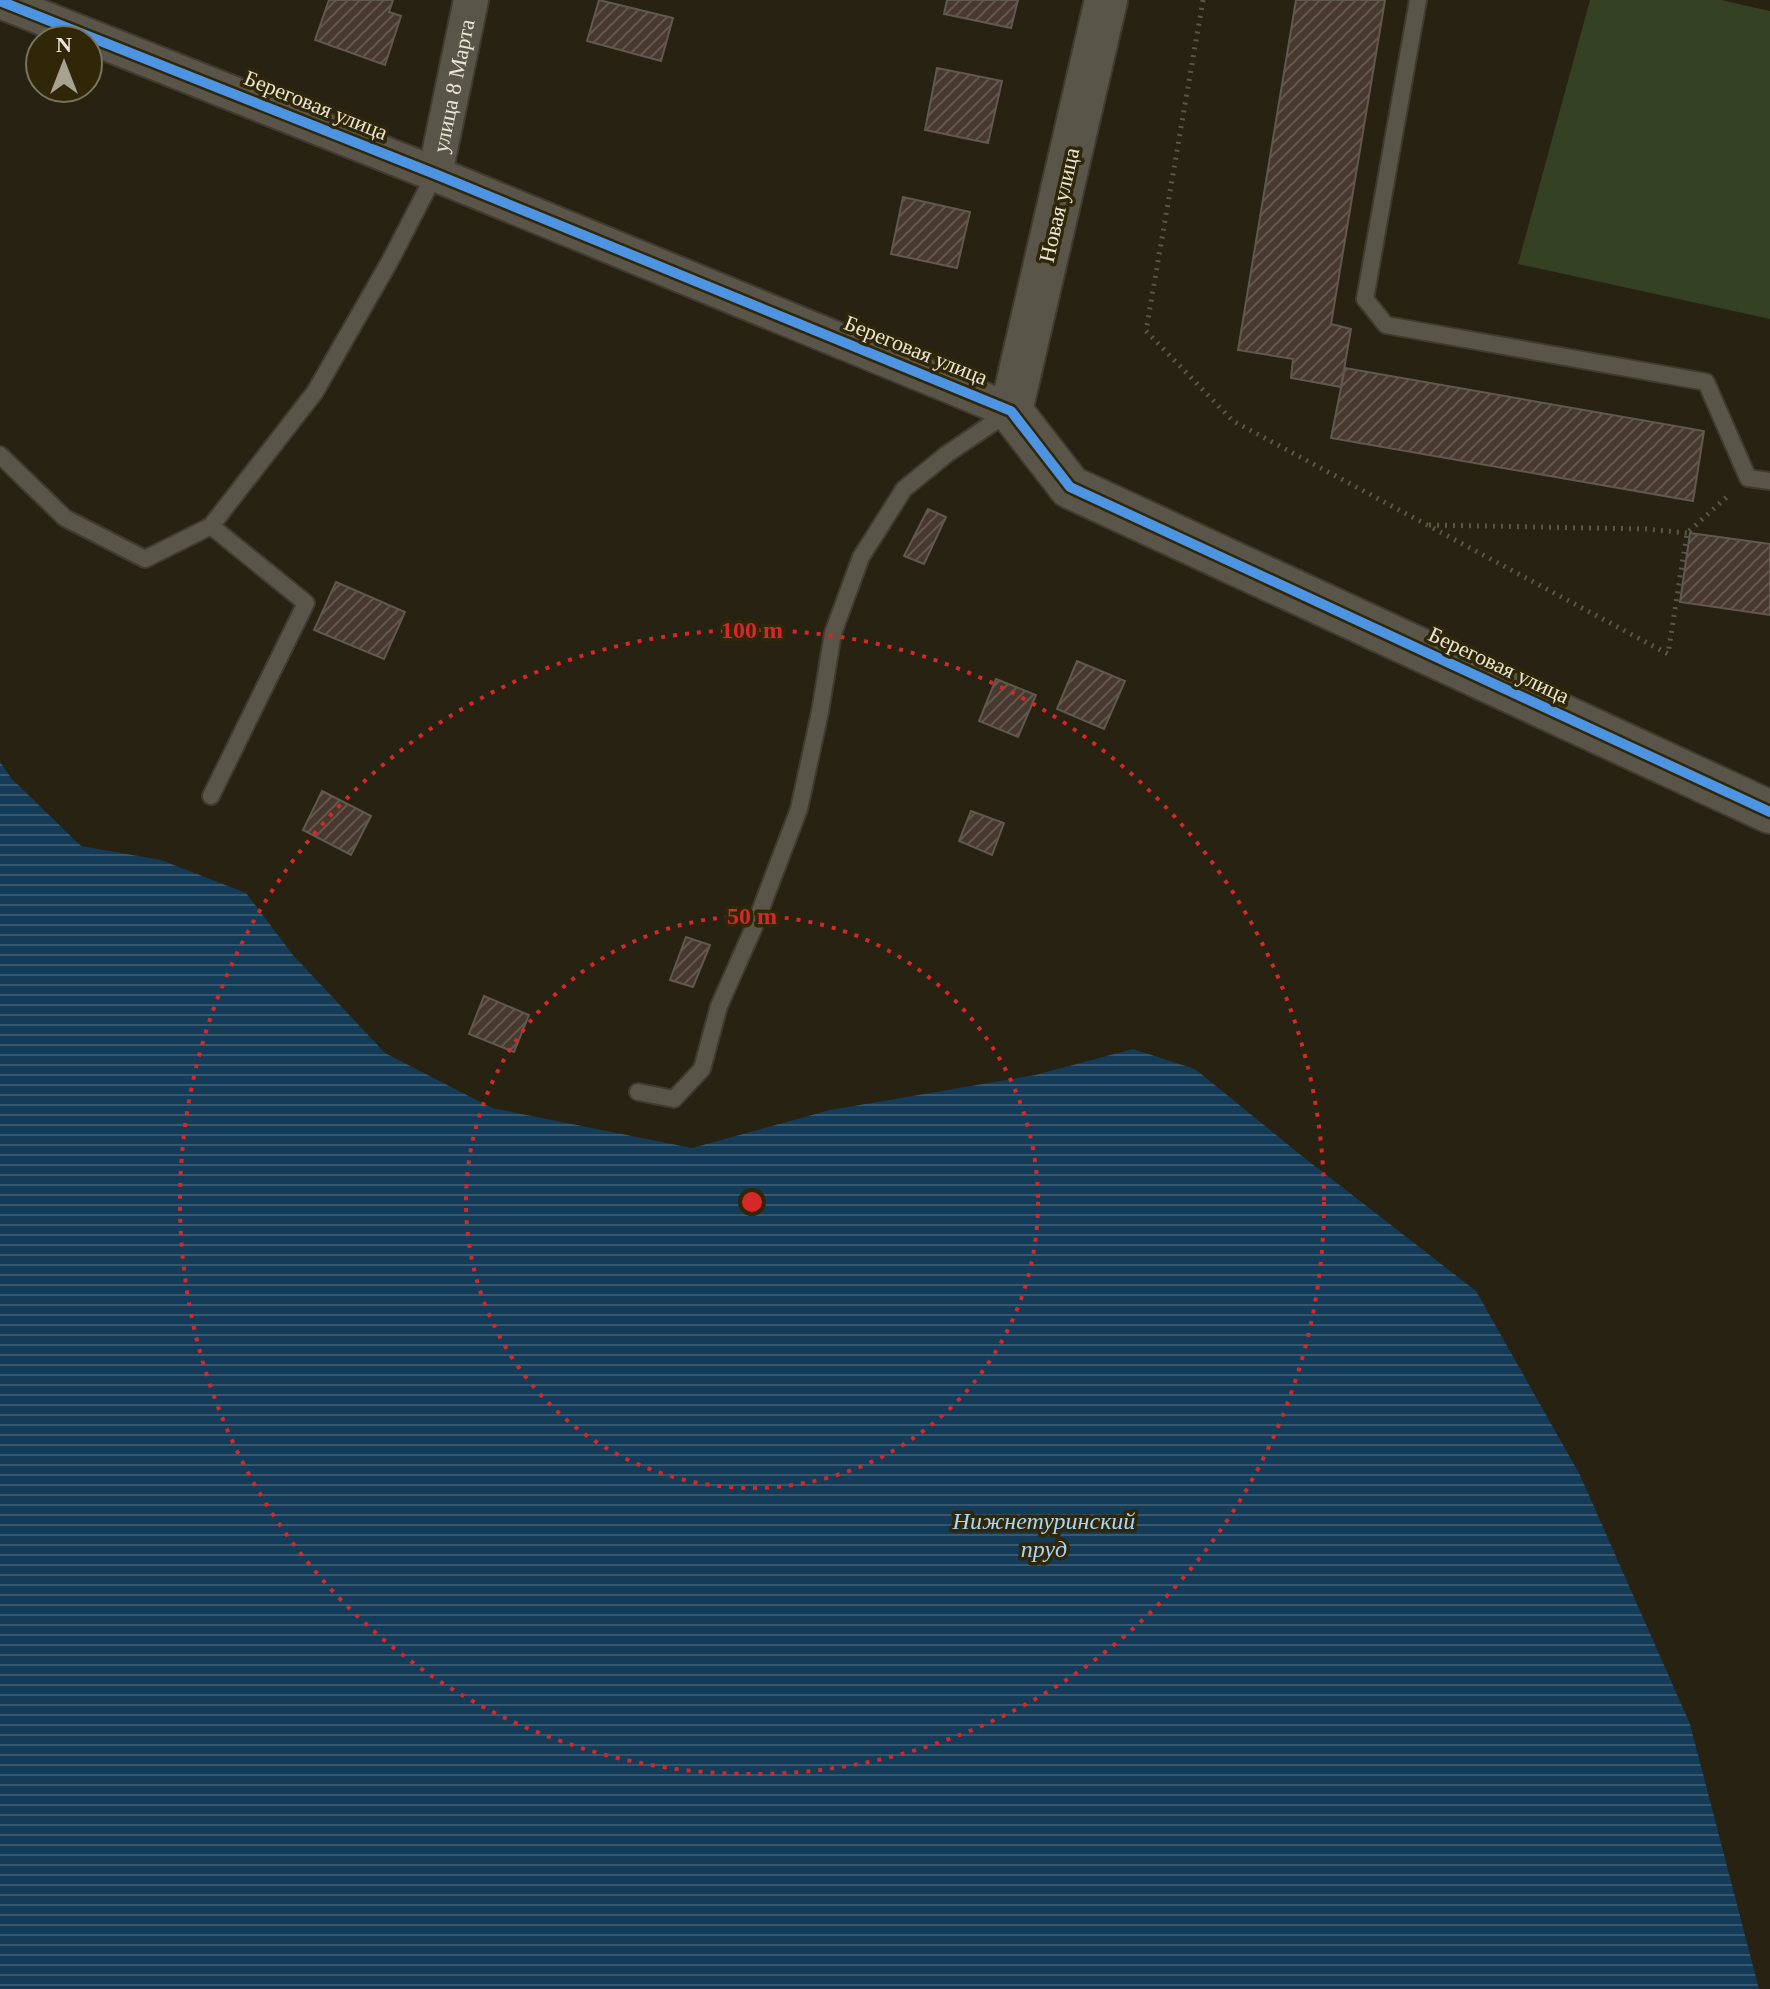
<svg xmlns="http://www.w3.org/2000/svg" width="1770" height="1989" viewBox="0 0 1770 1989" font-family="Georgia,serif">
	<defs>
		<pattern id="water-rules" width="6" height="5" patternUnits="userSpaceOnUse" patternTransform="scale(2)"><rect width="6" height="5" fill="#143b57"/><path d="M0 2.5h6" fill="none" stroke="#36576e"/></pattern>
		<pattern id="building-hatch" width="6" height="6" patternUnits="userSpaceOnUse" patternTransform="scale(2)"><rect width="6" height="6" fill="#48392f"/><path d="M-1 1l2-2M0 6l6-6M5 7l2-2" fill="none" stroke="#63564c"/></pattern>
	</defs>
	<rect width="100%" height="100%" fill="#272212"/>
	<path fill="#354123" d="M1590 0H1721L1770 11V319L1518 264Z"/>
	<path fill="url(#water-rules)" d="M0 762 12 779 81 846 161 860 246 893 293 955 385 1053 492 1108 692 1148 830 1110 1035 1075 1133 1049 1195 1069 1302 1156 1476 1291 1580 1475 1690 1724 1759 1989H0Z"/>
	<g fill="url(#building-hatch)" stroke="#615850" stroke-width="2">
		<path d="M329 0H393L389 12 401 16 385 65 315 40Z"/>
		<path d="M599 0 673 18 661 61 587 41Z"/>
		<path d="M947 0H1018L1011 28 944 14Z"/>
		<path d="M1296 0H1385L1331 324 1351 329 1341 387 1291 378 1293 359 1238 350Z"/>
		<path d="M937 68 1002 81 988 143 925 130Z"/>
		<path d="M903 197 970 212 957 268 891 254Z"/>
		<path d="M1345 368 1704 431 1693 501 1331 438Z"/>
		<path d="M928 509 946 517 924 564 904 556Z"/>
		<path d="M1690 533 1770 544V615L1680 602Z"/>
		<path d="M336 582 405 612 384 659 314 630Z"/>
		<path d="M1077 661 1125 681 1104 729 1057 709Z"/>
		<path d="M996 679 1036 695 1018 737 979 721Z"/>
		<path d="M322 791 371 816 351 855 303 830Z"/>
		<path d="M971 811 1004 823 992 855 959 841Z"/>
		<path d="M686 937 710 945 693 987 670 980Z"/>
		<path d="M484 996 529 1015 514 1052 469 1034Z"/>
	</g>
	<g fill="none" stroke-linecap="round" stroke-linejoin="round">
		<g stroke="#403b30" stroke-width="20">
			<g id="service">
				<path d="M1418 0 1365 299 1386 325 1706 382 1748 478 1770 481"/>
				<path d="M0 455 65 518 145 559 211 526 315 392 390 261 435 174"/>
				<path d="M211 526 306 603 211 796"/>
				<path d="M638 1092 674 1099 702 1069 719 1006 754 927 799 809 820 712 833 633 861 557 904 489 947 454 1009 412"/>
			</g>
		</g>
		<g stroke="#403b30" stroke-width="38">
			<g id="minor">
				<path d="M0 1 435 174 1011 411"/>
				<path id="s1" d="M435 174 471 0"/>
			</g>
		</g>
		<g stroke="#403b30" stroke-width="46">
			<path id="tertiary" d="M1106 0 1011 411 1070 487 1770 812"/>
		</g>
		<g stroke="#59564b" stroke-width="5" stroke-dasharray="2 6" stroke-linecap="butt">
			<path d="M1203 0 1146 331 1233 421 1668 654 1687 533 1729 495"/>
			<path d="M1429 525 1646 529 1687 533"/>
		</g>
		<use href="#service" stroke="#5a5549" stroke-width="16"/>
		<use href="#minor" stroke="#5a5549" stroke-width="34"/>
		<use href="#tertiary" stroke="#5a5549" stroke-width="42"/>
		<g stroke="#302709" stroke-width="15">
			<path id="cycleway" d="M0 1 435 174 1011 411 1070 487 1770 812"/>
		</g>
		<use href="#cycleway" stroke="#4d94e3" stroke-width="10"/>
	</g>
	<g fill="none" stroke="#d62828" stroke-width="4" stroke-dasharray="4 8">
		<circle cx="752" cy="1202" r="286"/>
		<circle cx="752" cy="1202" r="572"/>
	</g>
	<g text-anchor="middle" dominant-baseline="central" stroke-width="7" stroke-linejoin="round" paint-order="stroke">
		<g font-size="22" fill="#ebe5d4" stroke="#302709">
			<text stroke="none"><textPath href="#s1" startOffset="90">улица 8 Марта</textPath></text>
			<text transform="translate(316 105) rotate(22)">Береговая улица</text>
			<text transform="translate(1059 205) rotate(-77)">Новая улица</text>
			<text transform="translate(916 350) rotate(22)">Береговая улица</text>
			<text transform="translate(1499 665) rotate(25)">Береговая улица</text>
		</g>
		<g font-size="24" font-style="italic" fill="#a7d6fc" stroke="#302709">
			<text x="1044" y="1521">Нижнетуринский<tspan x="1044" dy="28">пруд</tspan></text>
		</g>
	</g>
	<circle cx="752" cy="1202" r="12" fill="#d62828" stroke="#302709" stroke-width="4"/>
	<g font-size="24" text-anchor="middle" font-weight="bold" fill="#d62828" stroke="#302709" stroke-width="7" stroke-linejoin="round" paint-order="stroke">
		<text x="752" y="638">100 m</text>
		<text x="752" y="924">50 m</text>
	</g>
	<g transform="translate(64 64)"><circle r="38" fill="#302709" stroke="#7b735a" stroke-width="2"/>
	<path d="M0-6L14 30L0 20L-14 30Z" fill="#a6a190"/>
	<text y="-12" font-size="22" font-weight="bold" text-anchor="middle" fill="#ebe5d4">N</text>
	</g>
</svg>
